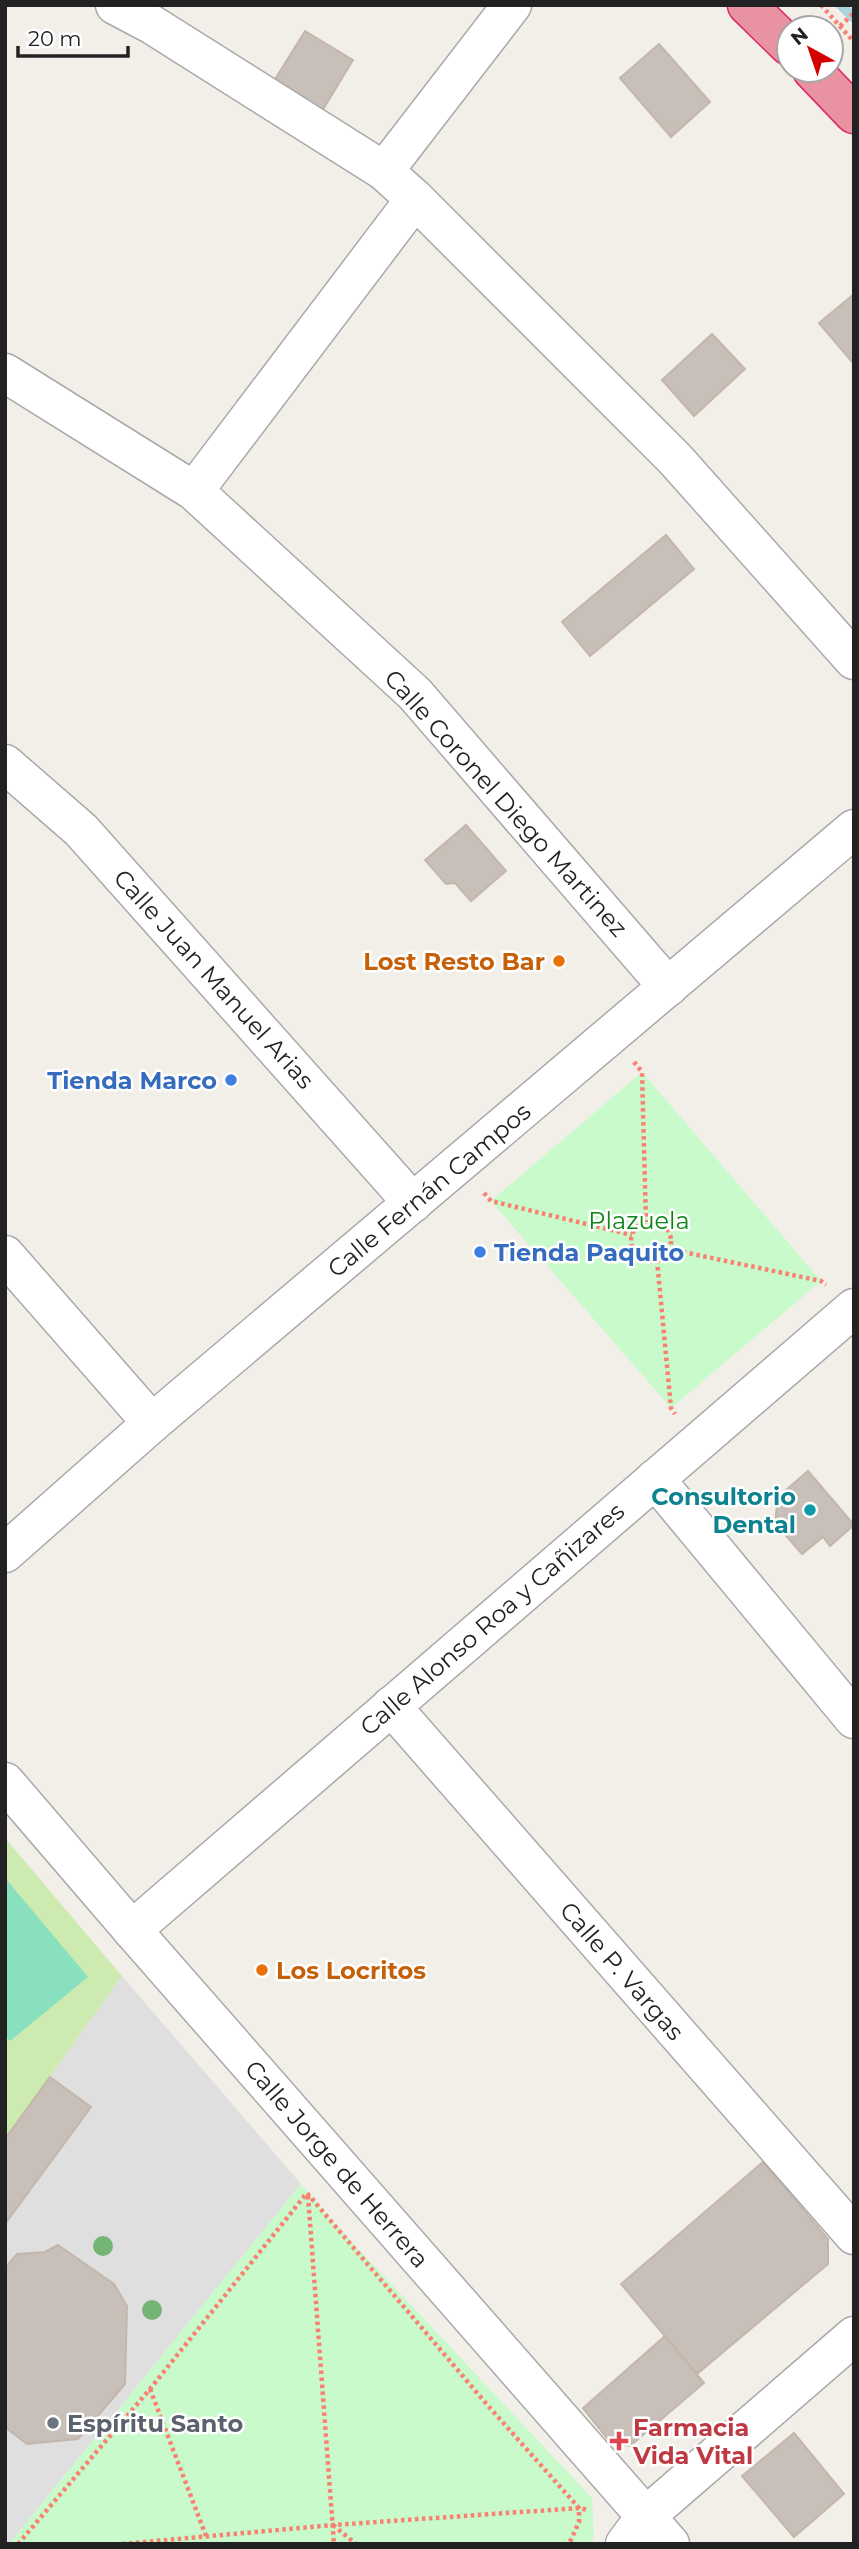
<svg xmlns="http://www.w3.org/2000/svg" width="859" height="2549" viewBox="0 0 859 2549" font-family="Montserrat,sans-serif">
	<rect width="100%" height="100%" fill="#f2efe9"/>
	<path fill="#e0dfdf" d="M122 1976 301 2184 9 2544H5V2139Z"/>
	<path fill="#cdebb0" d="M5 1838 122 1976 5 2139Z"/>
	<g fill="#c8facc">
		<path d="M642 1072 821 1281 671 1408 491 1201Z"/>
		<path d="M301 2184 333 2222 592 2498 594 2537 588 2544H9Z"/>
	</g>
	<path fill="#88e0be" d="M5 1878 88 1977 10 2041 5 2036Z"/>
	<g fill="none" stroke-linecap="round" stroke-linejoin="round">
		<path stroke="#aad3df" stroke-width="10" d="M841 5 854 18"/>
	</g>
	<g fill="#c7bfb8" stroke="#c4b6ab" stroke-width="2">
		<path d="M305 31 353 60 322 111 274 81Z"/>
		<path d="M659 44 710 102 671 137 620 78Z"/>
		<path d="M854 294V363H853L819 323Z"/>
		<path d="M712 334 745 369 694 416 662 380Z"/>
		<path d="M666 535 694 569 590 656 562 622Z"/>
		<path d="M466 825 506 871 471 901 455 883 446 884 425 860Z"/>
		<path d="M808 1471 854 1525 830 1546 823 1537 802 1554 775 1523 778 1497Z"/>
		<path d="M50 2077 91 2107 5 2224V2139Z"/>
		<path d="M763 2162 828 2239V2264L697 2374 621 2284Z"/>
		<path d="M58 2245 114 2284 127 2306 125 2384 78 2439 27 2444 5 2427V2268L17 2254 45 2252Z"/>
		<path d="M665 2336 704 2383 630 2446 611 2443 583 2408Z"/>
		<path d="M794 2433 844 2494 794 2537 742 2476Z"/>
	</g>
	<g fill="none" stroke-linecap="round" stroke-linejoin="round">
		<g stroke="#a9a9a9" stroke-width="41">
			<g id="street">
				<path d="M115 5 151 24 384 171 415 199 675 459 854 660"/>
				<path d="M384 171 512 5"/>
				<path d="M5 373 194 491 415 694 668 987"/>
				<path d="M194 491 415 199"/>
				<path d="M5 764 81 830 413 1203"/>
				<path d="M5 1255 152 1423"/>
				<path d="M655 1479 854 1719"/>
				<path d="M5 1553 152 1423 854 829"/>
				<path d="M391 1706 854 2235"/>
				<path d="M5 1782 132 1930 670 2544"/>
				<path d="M132 1930 854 1308"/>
				<path d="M625 2544 646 2516 854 2336"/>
			</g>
		</g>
		<g stroke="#dc2a67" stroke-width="41">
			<g id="highway">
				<path d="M747 5 789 46"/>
				<path d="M812 70 854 114"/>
			</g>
		</g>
		<g stroke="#fa8072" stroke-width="4.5" stroke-dasharray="3.5 3.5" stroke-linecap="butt">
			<path d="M821 5 854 42"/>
			<path d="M840 26 854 13"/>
			<path d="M634 1062 642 1072 646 1222"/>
			<path d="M484 1193 491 1201 632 1235"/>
			<circle cx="651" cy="1241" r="20"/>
			<path d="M669 1249 821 1281 826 1285"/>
			<path d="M657 1260 671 1408 675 1414"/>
			<path d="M308 2196 334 2544"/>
			<path d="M150 2389 206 2536"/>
			<path d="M333 2525 356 2544"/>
			<path d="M18 2544 150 2389 307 2193 490 2408 579 2508V2522L569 2544"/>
			<path d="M122 2544 333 2525 579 2508 588 2510"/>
		</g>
		<use href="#street" stroke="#fff" stroke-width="38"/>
		<use href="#highway" stroke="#e892a2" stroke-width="38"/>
	</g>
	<g fill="#74b475">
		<circle cx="103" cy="2246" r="10"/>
		<circle cx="152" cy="2310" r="10"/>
	</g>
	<g fill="#e8710a" stroke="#fff" stroke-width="2.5">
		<circle cx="559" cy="961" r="7"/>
		<circle cx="262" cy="1970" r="7"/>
	</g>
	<g fill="#3f7fe0" stroke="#fff" stroke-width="2.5">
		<circle cx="231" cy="1080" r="7"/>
		<circle cx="480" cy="1252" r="7"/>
	</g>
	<circle fill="#0f9aa8" stroke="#fff" stroke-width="2.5" cx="810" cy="1510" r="7"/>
	<circle fill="#6b7280" stroke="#fff" stroke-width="2.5" cx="53" cy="2423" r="7"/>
	<path fill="#e0444e" stroke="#fff" stroke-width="2.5" d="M615.5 2430.5h7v7h7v7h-7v7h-7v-7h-7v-7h7z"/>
	<g text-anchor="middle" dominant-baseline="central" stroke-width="5" stroke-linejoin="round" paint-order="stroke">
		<g font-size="24" fill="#222" stroke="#fff">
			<text transform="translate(506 803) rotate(48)">Calle Coronel Diego Martinez</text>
			<text transform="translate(214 979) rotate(48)">Calle Juan Manuel Arias</text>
			<text transform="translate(429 1190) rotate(-40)">Calle Fernán Campos</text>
			<text transform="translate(492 1619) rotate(-41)">Calle Alonso Roa y Cañizares</text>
			<text transform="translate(622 1971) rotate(49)">Calle P. Vargas</text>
			<text transform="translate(337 2164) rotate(49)">Calle Jorge de Herrera</text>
		</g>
		<g font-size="24" font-weight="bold" fill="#c56008" stroke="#fff" text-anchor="end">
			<text x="545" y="961">Lost Resto Bar</text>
			<text x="276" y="1970" text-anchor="start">Los Locritos</text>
		</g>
		<g font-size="24" font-weight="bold" fill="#366cbe" stroke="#fff" text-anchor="end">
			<text x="217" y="1080">Tienda Marco</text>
			<text x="494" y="1252" text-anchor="start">Tienda Paquito</text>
		</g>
		<g font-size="24" fill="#0c8416" stroke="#fff">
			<text x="639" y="1220">Plazuela</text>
		</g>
		<g font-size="24" font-weight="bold" fill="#0d838f" stroke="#fff" text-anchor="end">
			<text x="796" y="1496">Consultorio<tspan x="796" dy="28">Dental</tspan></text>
		</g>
		<g font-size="24" font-weight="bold" fill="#5b616d" stroke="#fff" text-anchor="start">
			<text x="67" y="2423">Espíritu Santo</text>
		</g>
		<g font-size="24" font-weight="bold" fill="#be3a42" stroke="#fff" text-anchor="start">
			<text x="633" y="2427">Farmacia<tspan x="633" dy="28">Vida Vital</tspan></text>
		</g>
	</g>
	<rect width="859" height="2549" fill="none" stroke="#222222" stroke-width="14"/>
	<g transform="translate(810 49) rotate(320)"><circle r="33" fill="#ffffff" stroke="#a7a7a7" stroke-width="2"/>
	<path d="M0-5L12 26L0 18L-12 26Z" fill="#d40000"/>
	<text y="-10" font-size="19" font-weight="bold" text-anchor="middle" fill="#222222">N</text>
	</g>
	<path d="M18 46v10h110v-10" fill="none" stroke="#222222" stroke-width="3.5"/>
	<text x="28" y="46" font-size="21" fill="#222222" stroke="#ffffff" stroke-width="5" paint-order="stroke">20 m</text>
</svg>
